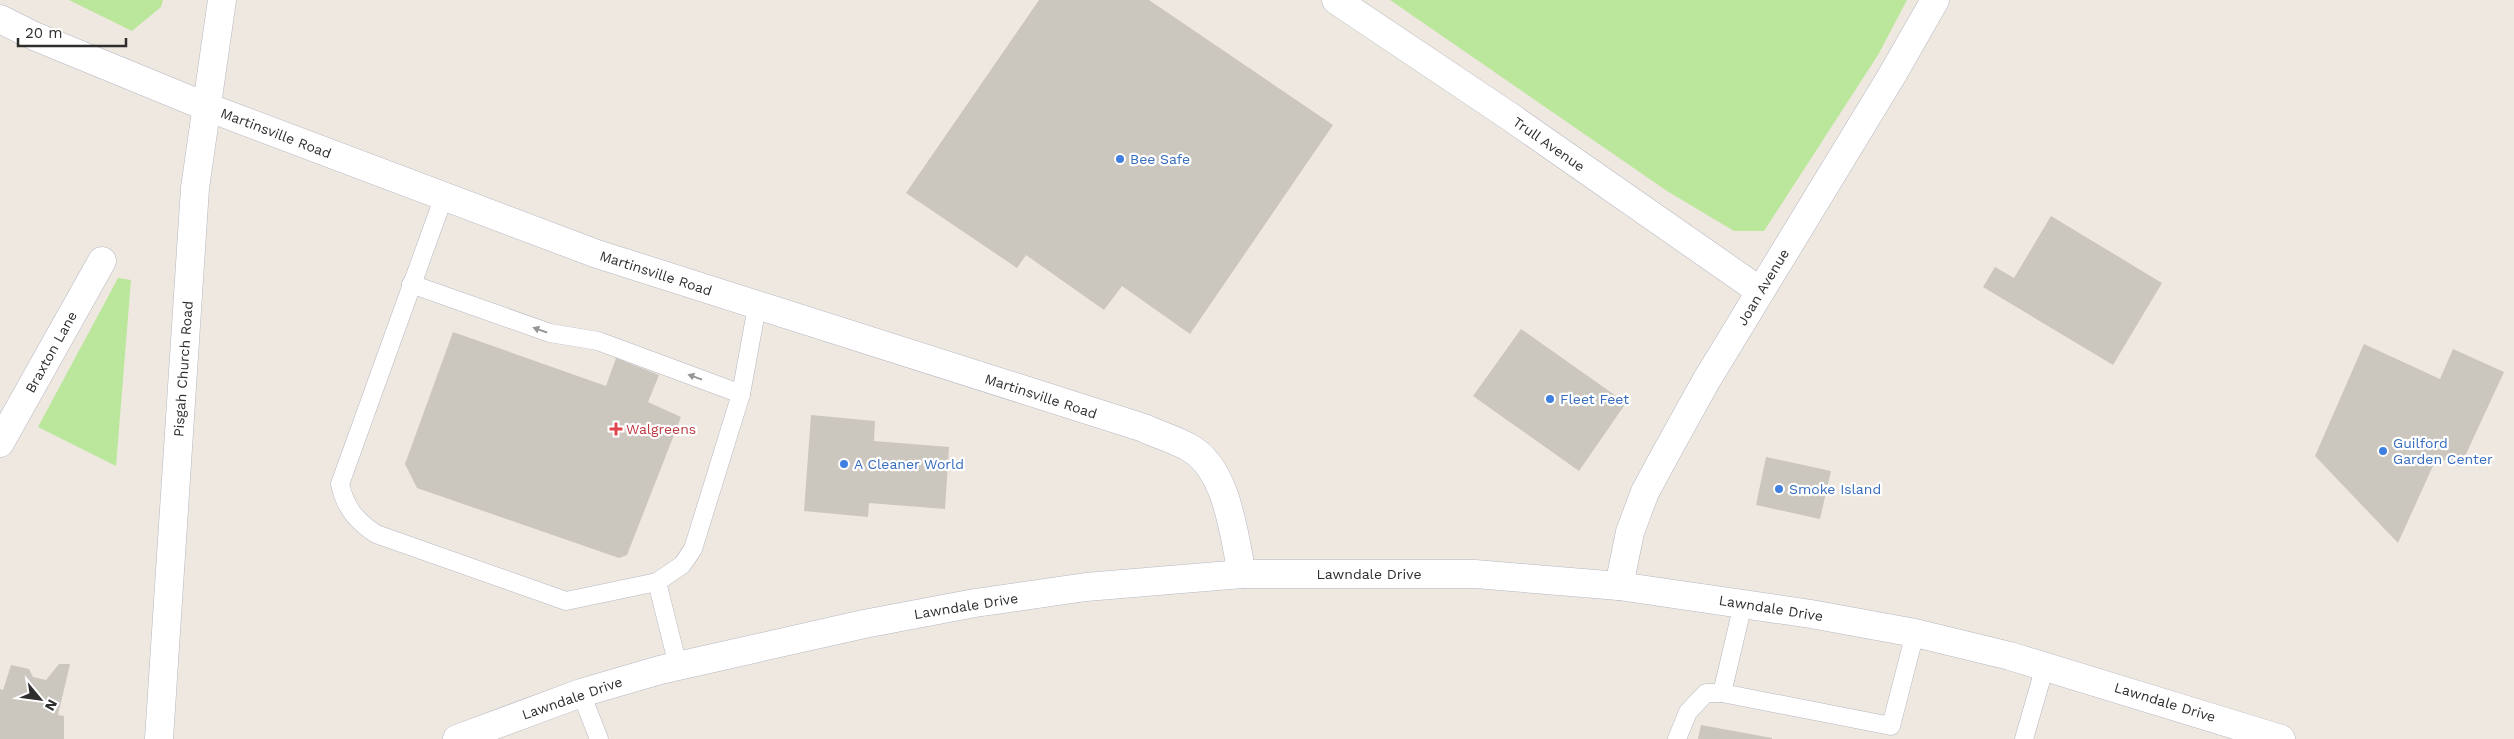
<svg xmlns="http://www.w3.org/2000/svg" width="2514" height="739" viewBox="0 0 2514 739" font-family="'Work Sans',sans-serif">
	<rect width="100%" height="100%" fill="#efe8e0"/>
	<g fill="#bae79b">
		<path d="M69 0H163L161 7 132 31Z"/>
		<path d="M1390 0H1907L1878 55 1764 231H1734L1667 191Z"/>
		<path d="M118 278 131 280 116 466 38 427Z"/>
	</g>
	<g fill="#cbc6be">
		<path d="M1039 0H1149L1333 125 1190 334 1122 286 1104 310 1026 255 1017 268 906 193Z"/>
		<path d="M2051 216 2162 283 2113 365 1983 287 1995 267 2014 278Z"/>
		<path d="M1521 329 1626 403 1579 471 1473 396Z"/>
		<path d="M453 332 606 386 616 358 659 375 648 402 681 417 627 555 619 558 417 488 405 464Z"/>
		<path d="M2364 344 2440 379 2453 349 2504 372 2460 467 2437 457 2398 543 2315 456Z"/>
		<path d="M811 415 875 421 874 441 949 447 945 509 869 503 868 517 804 511Z"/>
		<path d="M1766 457 1831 471 1820 519 1756 505Z"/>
		<path d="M59 664H70L58 715 64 716V739H0V689L3 690 11 665 29 669 33 677 46 680Z"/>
		<path d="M1701 725 1772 738V739H1698Z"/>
	</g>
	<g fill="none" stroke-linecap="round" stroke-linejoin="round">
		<g stroke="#b4b7c1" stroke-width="19">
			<g id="service">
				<path d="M444 196 340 484C345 507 356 521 376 534L566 601 657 582 682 565 693 549 741 394 757 306"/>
				<path d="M411 284 550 333 598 341 741 394"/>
				<path d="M657 582 678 666"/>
				<path d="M1743 604 1722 693 1891 726 1915 633"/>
				<path d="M581 693 599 739"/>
				<path d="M1677 739 1688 712 1706 693H1722"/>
				<path d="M2024 739 2045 666"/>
			</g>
		</g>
		<g stroke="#b4b7c1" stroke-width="29">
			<g id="minor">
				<path d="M1336 0 1509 116 1760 291"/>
				<path d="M0 19 34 36 207 107 597 254 1144 428C1159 435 1176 440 1190 448 1228 470 1234 536 1242 574"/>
				<path d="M0 443 102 261"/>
				<path d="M1619 586 1630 532 1645 492 1665 455 1706 381 1891 77 1935 0"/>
			</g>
		</g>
		<g stroke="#b4b7c1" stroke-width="29">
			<g id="secondary">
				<path d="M159 739 195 188 222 0"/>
				<path d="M457 739 581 693 660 670 864 624 975 603 1086 587 1242 574H1475L1619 586 1811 614 1915 633 2010 656 2281 739"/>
			</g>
		</g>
		<use href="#service" stroke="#fff" stroke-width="18"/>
		<use href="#minor" stroke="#fff" stroke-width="28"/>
		<use href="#secondary" stroke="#fff" stroke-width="28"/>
	</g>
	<defs><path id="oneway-solid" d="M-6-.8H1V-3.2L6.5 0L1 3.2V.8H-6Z" transform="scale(1.25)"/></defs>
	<g fill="#969696">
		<use href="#oneway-solid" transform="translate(540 330) rotate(-161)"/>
		<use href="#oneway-solid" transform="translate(695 377) rotate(-160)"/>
	</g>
	<g fill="#3f7fe0" stroke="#fff" stroke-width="2">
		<circle cx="1120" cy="159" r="5"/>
		<circle cx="1550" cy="399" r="5"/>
		<circle cx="2383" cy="451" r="5"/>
		<circle cx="844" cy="464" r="5"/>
		<circle cx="1779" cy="489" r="5"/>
	</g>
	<path fill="#e0444e" stroke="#fff" stroke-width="2" d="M613.5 421.5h5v5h5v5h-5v5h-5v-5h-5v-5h5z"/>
	<g text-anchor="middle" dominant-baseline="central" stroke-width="4.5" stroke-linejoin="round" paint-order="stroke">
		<g font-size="14" fill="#2e2e2e" stroke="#fff">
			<text transform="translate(276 133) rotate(21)">Martinsville Road</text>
			<text transform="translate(1549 144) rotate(35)">Trull Avenue</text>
			<text transform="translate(656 273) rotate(18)">Martinsville Road</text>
			<text transform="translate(1763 287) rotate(-59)">Joan Avenue</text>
			<text transform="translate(51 352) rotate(-61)">Braxton Lane</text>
			<text transform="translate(183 369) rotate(-86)">Pisgah Church Road</text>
			<text transform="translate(1041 396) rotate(18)">Martinsville Road</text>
			<text x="1369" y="574">Lawndale Drive</text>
			<text transform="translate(966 606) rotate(-9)">Lawndale Drive</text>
			<text transform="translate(1771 608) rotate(9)">Lawndale Drive</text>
			<text transform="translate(572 698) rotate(-19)">Lawndale Drive</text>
			<text transform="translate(2165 702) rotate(17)">Lawndale Drive</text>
		</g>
		<g font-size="14" fill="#366cbe" stroke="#fff" text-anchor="start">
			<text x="1130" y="159">Bee Safe</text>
			<text x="1560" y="399">Fleet Feet</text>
			<text x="2393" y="443">Guilford<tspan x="2393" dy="16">Garden Center</tspan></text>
			<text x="854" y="464">A Cleaner World</text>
			<text x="1789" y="489">Smoke Island</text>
		</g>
		<g font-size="14" fill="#be3a42" stroke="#fff" text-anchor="start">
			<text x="626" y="429">Walgreens</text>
		</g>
	</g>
	<g transform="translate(40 699) rotate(119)" stroke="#ffffff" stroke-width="4" paint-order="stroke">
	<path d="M0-4L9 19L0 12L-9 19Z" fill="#2e2e2e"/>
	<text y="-8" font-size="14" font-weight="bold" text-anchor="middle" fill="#2e2e2e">N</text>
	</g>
	<path d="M18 38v8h108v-8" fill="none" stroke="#2e2e2e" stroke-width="2.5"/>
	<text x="25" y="38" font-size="15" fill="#2e2e2e" stroke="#ffffff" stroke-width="4" paint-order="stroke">20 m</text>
</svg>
